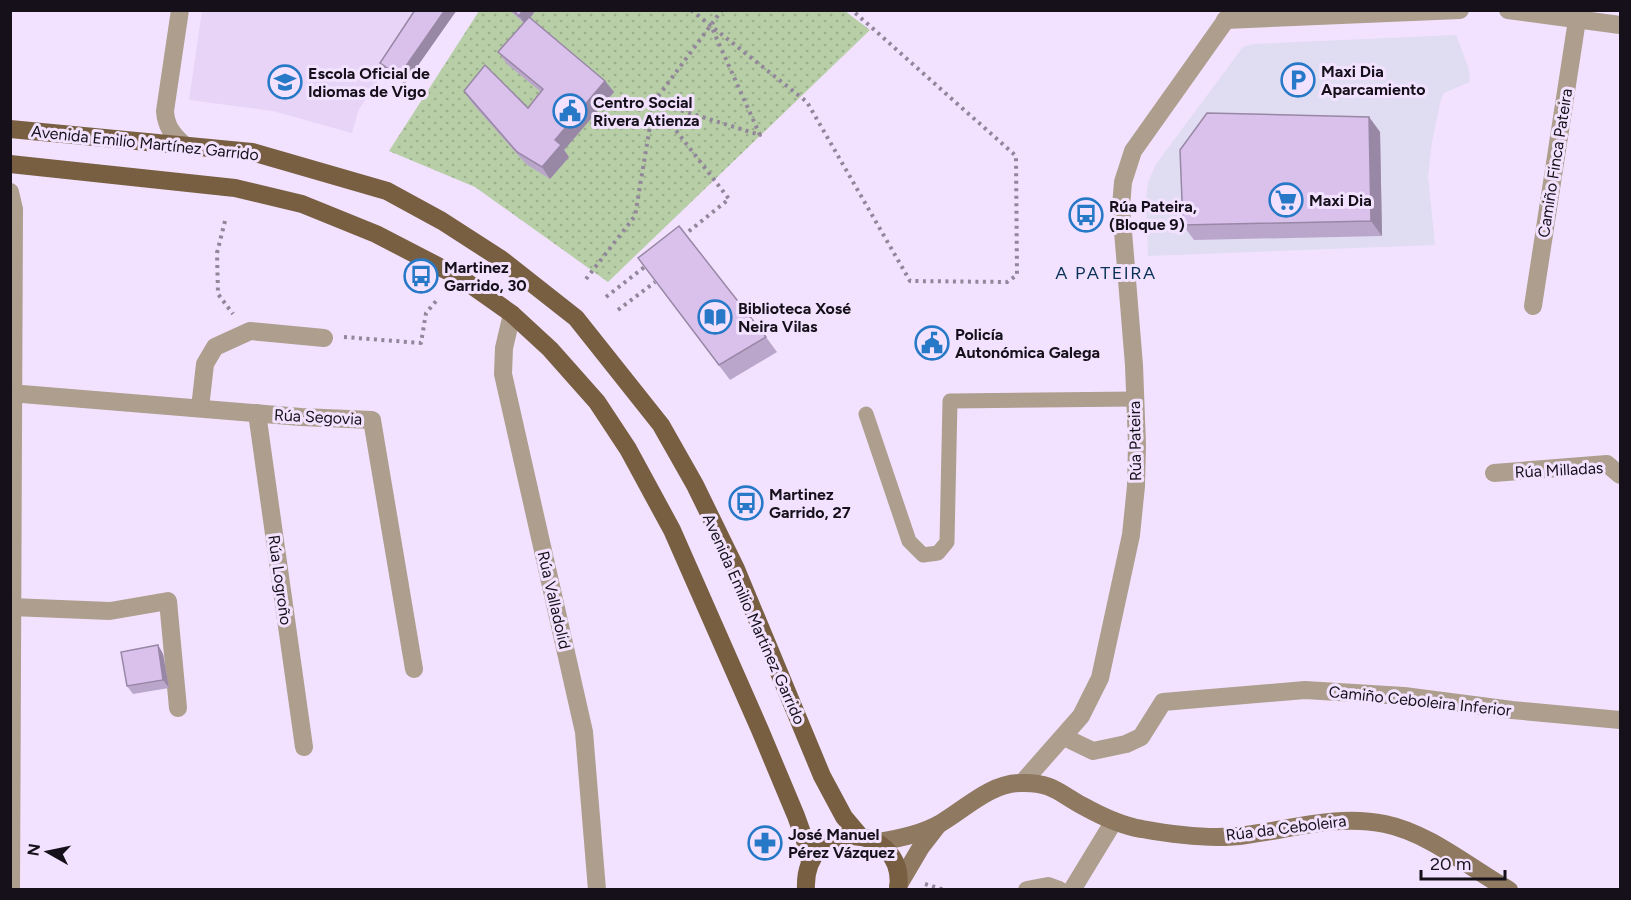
<svg xmlns="http://www.w3.org/2000/svg" width="1631" height="900" viewBox="0 0 1631 900" font-family="Figtree,sans-serif">
	<defs>
		<pattern id="park-dots" width="8" height="8" patternUnits="userSpaceOnUse" patternTransform="scale(1.5)"><rect width="8" height="8" fill="#b7cea6"/><path d="M2 2h.1M6 6h.1" fill="none" stroke="#9cb08e" stroke-width="1.8" stroke-linecap="round"/></pattern>
	</defs>
	<rect width="100%" height="100%" fill="#f2e2ff"/>
	<path fill="#e0dcf2" d="M1456 35 1469 69 1470 82 1444 93 1441 99 1432 142 1428 176 1435 245 1148 256 1146 199 1148 182 1156 164 1243 47 1253 44Z"/>
	<path fill="#e7d4f7" d="M202 11H426L359 109 352 133 273 111 189 100Z"/>
	<path fill="url(#park-dots)" d="M479 11H845L870 30 608 282 475 187 389 151Z"/>
	<g fill="none" stroke-linecap="round" stroke-linejoin="round">
		<g stroke="#92869b" stroke-width="4" stroke-dasharray="3 4.5" stroke-linecap="butt">
			<path d="M691 10 807 102 910 281 1007 282 1017 275 1016 156 852 10"/>
			<path d="M225 221 217 253 218 294 233 314"/>
			<path d="M683 236 729 199 654 102 760 135 711 26"/>
			<path d="M586 279 635 216 654 102 722 10"/>
			<path d="M606 297 647 265"/>
			<path d="M618 310 655 282"/>
			<path d="M344 337 421 343 426 313 437 300"/>
			<path d="M925 884 945 890"/>
		</g>
		<path stroke="#ad9e8e" stroke-width="15" d="M866 414 909 541 923 555 938 553 947 542 950 401 1135 399"/>
		<g stroke="#ad9e8e" stroke-width="18">
			<path d="M180 10 165 111C166 126 172 134 183 144"/>
			<path d="M1508 10 1620 25"/>
			<path d="M1225 20 1460 10"/>
			<path d="M10 192 14 209 11 890"/>
			<path d="M1533 306 1577 20"/>
			<path d="M512 314 504 348 503 374 584 732 597 890"/>
			<path d="M10 393 301 417 372 420 414 669"/>
			<path d="M200 408 205 364 215 347 250 331 324 338"/>
			<path d="M257 413 304 747"/>
			<path d="M1494 473 1607 464 1620 475"/>
			<path d="M11 607 110 611 168 601 178 708"/>
			<path d="M1064 737 1093 751 1126 744 1141 737 1163 702 1305 690 1404 696 1512 710 1620 720"/>
			<path d="M1022 783 1081 716 1100 678 1131 535 1136 486 1137 445 1134 365 1121 207 1123 182 1133 151 1233 10"/>
			<path d="M1027 890 1048 886 1059 890"/>
			<path d="M1072 890 1114 821"/>
		</g>
		<g stroke="#8f7961" stroke-width="18">
			<path d="M876 842C898 839 922 834 941 823 966 808 991 783 1021 783 1052 782 1059 793 1083 806 1101 816 1123 826 1142 829 1175 835 1213 840 1246 835 1293 829 1338 814 1385 824 1429 833 1470 868 1509 890"/>
			<path d="M898 886 921 847 938 825"/>
		</g>
		<g stroke="#795f42" stroke-width="18">
			<path d="M10 129 252 152 387 191 442 221 501 259 576 318 661 425 695 485 736 569 822 776 844 817 860 836"/>
			<path d="M10 164 235 188 302 204 376 234 461 278 512 314 550 349 597 402 628 449 672 530 760 730 796 816 805 841 810 862"/>
			<path d="M806 890C802 815 908 822 898 890"/>
		</g>
	</g>
	<g fill="#bba6cb">
		<path d="M415 10 405 84 386 71 380 63Z"/>
		<path d="M509 10H536L530 18 605 81 614 92 564 150 569 157 550 179 526 164 472 103 464 91 528 108 541 92 507 64 498 52 524 23Z"/>
		<path d="M1369 117 1380 132 1382 236 1194 240 1183 225Z"/>
		<path d="M638 258 766 337 777 352 730 380Z"/>
		<path d="M158 645 163 654 169 688 133 694 127 686Z"/>
	</g>
	<g fill="#9887a5">
		<path d="M445 10H457L405 84 399 76Z"/>
		<path d="M523 10H536L525 24 519 16Z"/>
		<path d="M605 81 614 92 564 150 569 157 550 179 542 167 555 140Z"/>
		<path d="M1369 117 1380 132 1382 236 1371 221Z"/>
		<path d="M158 645 163 654 169 688 163 680Z"/>
	</g>
	<g fill="#d9c1ec" stroke="#9887a5" stroke-width="1.5">
		<path d="M415 10H445L399 76 380 63Z"/>
		<path d="M513 10H523L519 16Z"/>
		<path d="M529 17 605 81 555 140 561 145 542 167 517 152 464 91 485 65 528 108 543 89 498 52Z"/>
		<path d="M1207 113 1369 117 1371 221 1183 225 1180 150Z"/>
		<path d="M679 226 766 337 719 365 638 258Z"/>
		<path d="M158 645 163 680 127 686 121 652Z"/>
	</g>
	<defs>
		<g id="parking-ring" transform="scale(1.725)"><circle r="9.5" fill="#f2e2ff" stroke="#2778c7" stroke-width="1.5"/><path d="M-3.5-5.5H1a3.5 3.5 0 0 1 0 7H-1V5.5H-3.5ZM-1-3.4V-.6H.8a1.4 1.4 0 0 0 0-2.8Z" fill="#2778c7"/></g>
		<g id="school-ring" transform="scale(1.725)"><circle r="9.5" fill="#f2e2ff" stroke="#2778c7" stroke-width="1.5"/><path d="M0-5L7-2L0 1L-7-2ZM-4 1L0 2.5L4 1V4Q0 6-4 4Z" fill="#2778c7"/></g>
		<g id="civic-ring" transform="scale(1.725)"><circle r="9.5" fill="#f2e2ff" stroke="#2778c7" stroke-width="1.5"/><path d="M-.6-6.5H3V-4.5H.6V-3L4-1V1h2V6H-6V1h2V-1L-.6-3ZM-1.2 2.5V6h2.4V2.5Z" fill="#2778c7"/></g>
		<g id="supermarket-ring" transform="scale(1.725)"><circle r="9.5" fill="#f2e2ff" stroke="#2778c7" stroke-width="1.5"/><path d="M-6-5.5h2.5l.6 2H6L4.5 2H-2.5L-4.4-4H-6ZM-1.5 3.2a1.3 1.3 0 1 0 .1 0ZM3 3.2a1.3 1.3 0 1 0 .1 0Z" fill="#2778c7"/></g>
		<g id="bus-ring" transform="scale(1.725)"><circle r="9.5" fill="#f2e2ff" stroke="#2778c7" stroke-width="1.5"/><path d="M-5-6H5V4H4V6H2V4H-2V6H-4V4H-5ZM-3.5-4V0h7V-4ZM-3.5 1.2v1.5H-2V1.2ZM2 1.2v1.5H3.5V1.2Z" fill="#2778c7"/></g>
		<g id="library-ring" transform="scale(1.725)"><circle r="9.5" fill="#f2e2ff" stroke="#2778c7" stroke-width="1.5"/><path d="M-6-4Q-3-5.5-.7-3.5V5Q-3 3-6 4ZM6-4Q3-5.5 .7-3.5V5Q3 3 6 4Z" fill="#2778c7"/></g>
		<g id="pharmacy-ring" transform="scale(1.725)"><circle r="9.5" fill="#f2e2ff" stroke="#2778c7" stroke-width="1.5"/><path d="M-2-6h4v4h4v4h-4v4h-4v-4h-4v-4h4Z" fill="#2778c7"/></g>
	</defs>
	<g fill-rule="evenodd">
		<use href="#parking-ring" x="1298" y="80"/>
		<use href="#school-ring" x="285" y="82"/>
		<use href="#civic-ring" x="570" y="111"/>
		<use href="#supermarket-ring" x="1286" y="200"/>
		<use href="#bus-ring" x="1086" y="215"/>
		<use href="#bus-ring" x="421" y="276"/>
		<use href="#library-ring" x="715" y="317"/>
		<use href="#civic-ring" x="932" y="343"/>
		<use href="#bus-ring" x="746" y="503"/>
		<use href="#pharmacy-ring" x="765" y="843"/>
	</g>
	<g text-anchor="middle" dominant-baseline="central" stroke-width="6" stroke-linejoin="round" paint-order="stroke">
		<g font-size="16" font-weight="bold" fill="#151019" stroke="#f2e2ff" text-anchor="start">
			<text x="1321" y="71">Maxi Dia<tspan x="1321" dy="18">Aparcamiento</tspan></text>
			<text x="308" y="73">Escola Oficial de<tspan x="308" dy="18">Idiomas de Vigo</tspan></text>
			<text x="593" y="102">Centro Social<tspan x="593" dy="18">Rivera Atienza</tspan></text>
			<text x="1309" y="200">Maxi Dia</text>
			<text x="1109" y="206">Rúa Pateira,<tspan x="1109" dy="18">(Bloque 9)</tspan></text>
			<text x="444" y="267">Martinez<tspan x="444" dy="18">Garrido, 30</tspan></text>
			<text x="738" y="308">Biblioteca Xosé<tspan x="738" dy="18">Neira Vilas</tspan></text>
			<text x="955" y="334">Policía<tspan x="955" dy="18">Autonómica Galega</tspan></text>
			<text x="769" y="494">Martinez<tspan x="769" dy="18">Garrido, 27</tspan></text>
			<text x="788" y="834">José Manuel<tspan x="788" dy="18">Pérez Vázquez</tspan></text>
		</g>
		<g font-size="16" fill="#151019" stroke="#f2e2ff">
			<text transform="translate(145 143) rotate(6)">Avenida Emilio Martínez Garrido</text>
			<text transform="translate(1555 163) rotate(-81)">Camiño Finca Pateira</text>
			<text transform="translate(318 417) rotate(3)">Rúa Segovia</text>
			<text transform="translate(1135 441) rotate(-91)">Rúa Pateira</text>
			<text transform="translate(1559 470) rotate(-3)">Rúa Milladas</text>
			<text transform="translate(280 580) rotate(82)">Rúa Logroño</text>
			<text transform="translate(554 600) rotate(77)">Rúa Valladolid</text>
			<text transform="translate(754 619) rotate(66)">Avenida Emilio Martínez Garrido</text>
			<text transform="translate(1420 701) rotate(6)">Camiño Ceboleira Inferior</text>
			<text transform="translate(1286 828) rotate(-7)">Rúa da Ceboleira</text>
		</g>
		<g font-size="18" letter-spacing="1.5" fill="#093056" stroke="#f2e2ff">
			<text x="1106" y="273">A PATEIRA</text>
		</g>
	</g>
	<rect width="1631" height="900" fill="none" stroke="#151019" stroke-width="24"/>
	<g transform="translate(48 852) rotate(279)" stroke="#f2e2ff" stroke-width="4.5" paint-order="stroke">
	<path d="M0-4.5L10 22L0 15L-10 22Z" fill="#151019"/>
	<text y="-9" font-size="16" font-weight="bold" text-anchor="middle" fill="#151019">N</text>
	</g>
	<path d="M1421 870v9h84v-9" fill="none" stroke="#151019" stroke-width="3"/>
	<text x="1430" y="870" font-size="18" fill="#151019" stroke="#f2e2ff" stroke-width="4.5" paint-order="stroke">20 m</text>
</svg>
